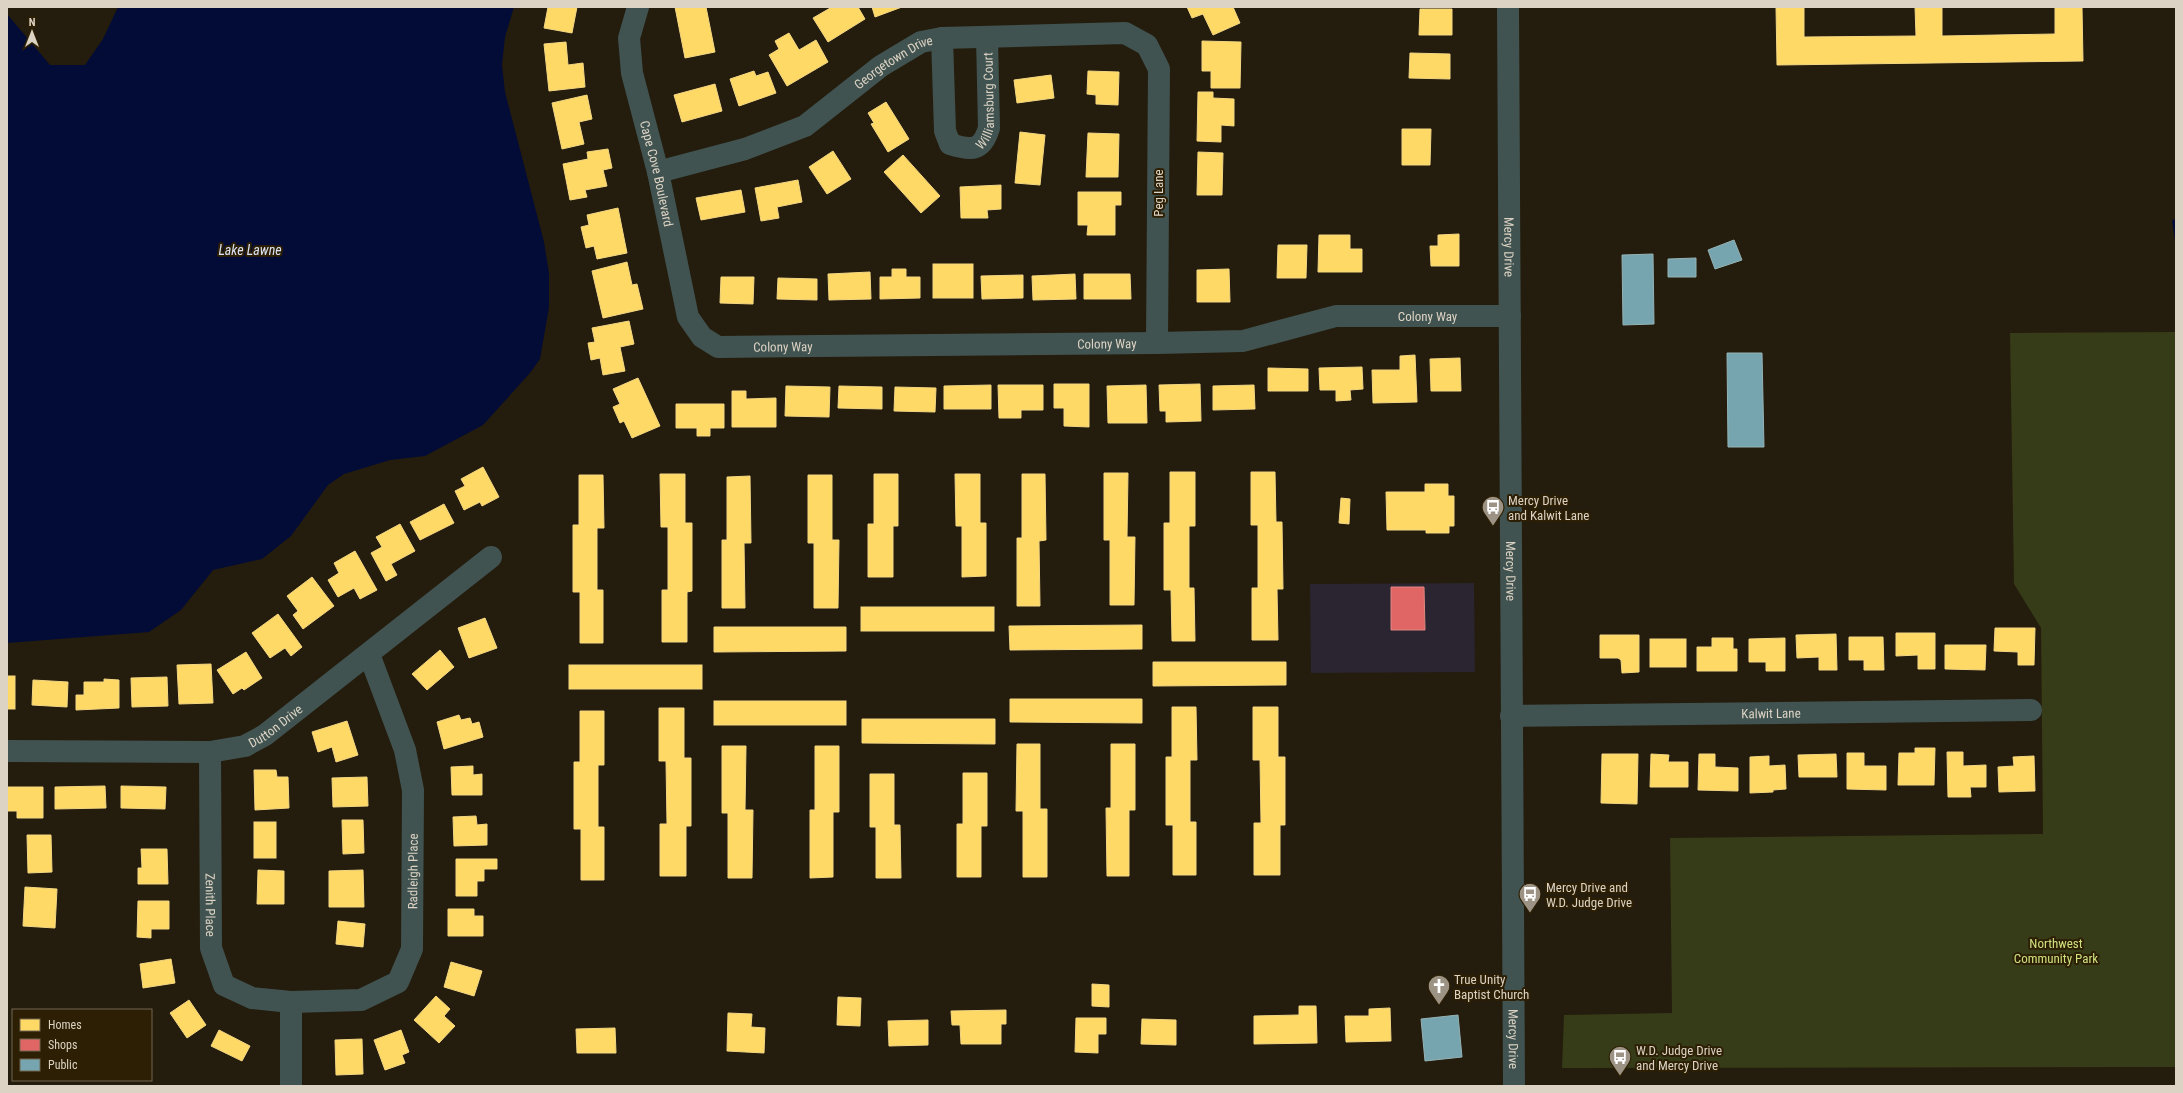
<svg xmlns="http://www.w3.org/2000/svg" width="2183" height="1093" viewBox="0 0 2183 1093" font-family="'Roboto Condensed',sans-serif">
	<rect width="100%" height="100%" fill="#241c0d"/>
	<path fill="#2a2530" d="M1474 583 1475 672 1311 673 1310 584Z"/>
	<path fill="#363b18" d="M2176 332V1067L1562 1068 1564 1015 1672 1013 1670 838 2043 834 2041 628 2014 584 2010 333Z"/>
	<g fill="#030c37">
		<path d="M118 7H514L505 37 502 65 505 92 544 242 549 273V307L540 359 530 373 483 425 425 456 390 460 344 474 328 485 291 536 262 559 213 570 181 610 149 632 7 643V14L50 65H85L103 39Z"/>
		<path d="M2176 218V247L2172 221Z"/>
	</g>
	<g fill="#ffd966" stroke="#f4d782">
		<path d="M548 7H577L572 33 544 28Z"/>
		<path d="M675 7H706L715 52 685 58Z"/>
		<path d="M832 7H858L865 19 828 42 813 18Z"/>
		<path d="M872 7H902L875 17Z"/>
		<path d="M1187 7H1233L1240 23 1213 35 1203 14 1192 18Z"/>
		<path d="M1776 7H1804V37L1916 36 1915 7H1942V36L2055 34V7H2082L2083 61 1777 65Z"/>
		<path d="M1420 9H1452V35H1419Z"/>
		<path d="M789 33 799 50 816 40 828 62 787 86 769 55 779 49 775 41Z"/>
		<path d="M1202 41 1241 42 1240 88H1211V71H1202Z"/>
		<path d="M566 42 568 65 583 63 585 87 549 91 544 44Z"/>
		<path d="M1410 53 1450 54V79L1409 78Z"/>
		<path d="M754 71 756 76 768 72 776 93 739 106 730 79Z"/>
		<path d="M1088 71 1119 72 1118 105 1096 104V95L1087 94Z"/>
		<path d="M1051 75 1054 98 1017 103 1014 80Z"/>
		<path d="M715 84 722 111 682 122 674 95Z"/>
		<path d="M1198 92H1213V98L1234 99V126L1221 125V142L1197 141Z"/>
		<path d="M587 95 592 119 579 122 584 144 562 149 552 103Z"/>
		<path d="M886 102 909 139 888 152 871 124 874 123 868 113Z"/>
		<path d="M1402 129H1431L1430 165H1402Z"/>
		<path d="M1020 132 1045 135 1040 185 1015 183Z"/>
		<path d="M1088 133 1119 134 1118 177H1086Z"/>
		<path d="M608 149 612 168 603 170 607 186 585 190 587 197 570 200 563 164 588 159 587 152Z"/>
		<path d="M833 151 851 179 827 194 809 167Z"/>
		<path d="M1198 152 1223 153 1222 195H1197Z"/>
		<path d="M903 155 940 196 921 213 884 172Z"/>
		<path d="M798 180 802 202 777 207 779 218 761 221 755 188Z"/>
		<path d="M1001 185V209L987 210 988 218H961L960 187Z"/>
		<path d="M741 190 745 212 701 220 696 198Z"/>
		<path d="M1078 192H1121V205H1115V235H1087L1088 225H1078Z"/>
		<path d="M618 208 627 253 597 259 594 246 586 248 581 227 589 225 587 215Z"/>
		<path d="M1459 234V266H1431L1430 246H1438V235Z"/>
		<path d="M1319 235H1350V249H1362V272H1318Z"/>
		<path d="M1278 245H1307L1306 278H1277Z"/>
		<path d="M627 262 632 285 637 284 643 309 603 318 592 271Z"/>
		<rect x="933" y="264" width="40" height="34"/>
		<path d="M892 269H906V277H920V298L880 299V277H892Z"/>
		<path d="M1229 269 1230 302H1197V270Z"/>
		<path d="M870 272 871 299 829 300 828 274Z"/>
		<path d="M1075 274 1076 299 1033 300 1032 276Z"/>
		<path d="M1084 274H1130L1131 299H1084Z"/>
		<path d="M1023 275V298L982 299 981 276Z"/>
		<path d="M721 277H754L753 304 720 303Z"/>
		<path d="M778 278 817 279V300L777 299Z"/>
		<path d="M629 321 634 344 620 347 625 371 603 375 600 358 591 360 588 343 595 342 592 328Z"/>
		<path d="M1415 355 1417 402 1373 403 1372 370H1400V356Z"/>
		<path d="M1460 358 1461 391H1431L1430 359Z"/>
		<path d="M1362 367 1363 389 1350 390 1351 400 1336 401V390H1320L1319 368Z"/>
		<path d="M1268 368 1308 369V391H1268Z"/>
		<path d="M638 378 660 426 632 438 624 421 620 423 613 407 620 404 613 389Z"/>
		<path d="M1054 384H1089V427L1064 426V408H1054Z"/>
		<path d="M1200 384 1201 421 1166 422V411H1160L1159 385Z"/>
		<path d="M991 385V409H944V386Z"/>
		<path d="M998 385H1043V410H1021V418H999Z"/>
		<path d="M1146 385 1147 423H1108L1107 386Z"/>
		<path d="M1254 385 1255 409 1213 410V386Z"/>
		<path d="M786 386 830 387 829 417 785 416Z"/>
		<path d="M839 386 882 387V409L838 408Z"/>
		<path d="M895 387 936 388 935 412 894 411Z"/>
		<path d="M732 391H746V399L776 398V427H732Z"/>
		<path d="M676 404H724V428H710V436H697V428H676Z"/>
		<path d="M483 467 499 497 482 506 480 502 464 510 455 491 465 486 461 479Z"/>
		<path d="M1170 472H1195V526H1189V588H1194L1195 641H1172L1171 590H1164V523H1170Z"/>
		<path d="M1251 472H1275L1276 522H1282L1283 589H1277L1278 640H1252V588H1258V525H1251Z"/>
		<path d="M1104 473H1128L1127 537H1135L1134 605H1110V540H1104Z"/>
		<path d="M660 474H685V523H692V591L687 592V642H662V590H668V527H661Z"/>
		<path d="M874 474H898V526H893V577H868V524H874Z"/>
		<path d="M955 474H980V523H986V576L962 577V526H956Z"/>
		<path d="M1022 474H1045L1046 540 1039 541 1040 606H1017V538H1022Z"/>
		<path d="M579 475H603L604 528H597V590H603V643H580V592H573V525H579Z"/>
		<path d="M808 475H832V540H839L838 608H814V543H808Z"/>
		<path d="M750 476 751 543H744L745 608H722V540H727V477Z"/>
		<path d="M1425 484H1448V496H1454V526H1449V533H1426V530H1387L1386 492H1425Z"/>
		<path d="M1341 498 1350 499 1349 524 1339 523Z"/>
		<path d="M444 504 454 523 420 540 410 522Z"/>
		<path d="M400 524 415 551 391 564 397 575 386 581 371 553 382 547 376 537Z"/>
		<path d="M355 551 377 590 360 599 354 588 338 597 328 580 339 573 334 563Z"/>
		<path d="M312 577 334 606 303 629 293 615 298 611 287 596Z"/>
		<rect x="861" y="607" width="133" height="24"/>
		<path d="M278 614 302 647 291 656 285 648 270 658 252 633Z"/>
		<path d="M485 618 497 648 469 658 458 628Z"/>
		<path d="M1142 625V649L1010 650 1009 626Z"/>
		<path d="M714 627H846V651L714 652Z"/>
		<path d="M1995 628H2035L2034 665H2018V652L1994 651Z"/>
		<path d="M1896 633H1935V669H1918V655L1896 656Z"/>
		<path d="M1836 634 1837 670H1819V657L1797 658 1796 635Z"/>
		<path d="M1600 635H1639V672L1622 673 1621 660 1618 658H1600Z"/>
		<path d="M1849 637H1883L1884 670H1864V660H1849Z"/>
		<path d="M1712 638H1733V649H1737V671H1697V647H1712Z"/>
		<path d="M1785 638V671H1766V662H1749V639Z"/>
		<rect x="1650" y="639" width="36" height="28"/>
		<path d="M1945 645H1986L1985 670 1945 669Z"/>
		<path d="M440 650 454 667 427 690 412 674Z"/>
		<path d="M246 652 262 678 244 690 242 688 233 694 217 670Z"/>
		<path d="M1153 662H1286V685L1153 686Z"/>
		<path d="M211 664 213 703 179 704 177 665Z"/>
		<rect x="569" y="665" width="133" height="24"/>
		<rect x="7" y="676" width="8" height="33"/>
		<path d="M167 677 168 706 132 707 131 678Z"/>
		<path d="M104 679 119 680V708L76 710V695H84V682H104Z"/>
		<path d="M33 680 68 682 67 707 32 705Z"/>
		<path d="M1010 699H1142V723L1010 722Z"/>
		<rect x="714" y="701" width="132" height="24"/>
		<path d="M1172 707H1196L1197 760H1190V822H1196V875H1173V825H1166V757H1172Z"/>
		<path d="M1253 707H1278V757H1285V825H1280V875H1254V823H1261L1260 760H1253Z"/>
		<path d="M659 708H684V758H691V826H686V876H660V824H667L666 761H659Z"/>
		<path d="M580 711H604V765H598V827H604V880H581V829H574V762H580Z"/>
		<path d="M459 715 461 720 470 718 472 724 479 722 483 737 444 749 437 722Z"/>
		<path d="M862 719H995V744L862 743Z"/>
		<path d="M347 721 358 755 336 762 332 747 318 752 312 732Z"/>
		<path d="M1017 744H1040V809H1047V877H1023V811H1016Z"/>
		<path d="M1111 744H1135V810H1129V876H1107L1106 808H1111Z"/>
		<path d="M722 746H746L745 810H753L752 878H728V813H722Z"/>
		<path d="M815 746H839V812H833V877L810 878V810H815Z"/>
		<path d="M1915 748H1935L1934 785H1898L1899 753H1915Z"/>
		<path d="M1947 752H1963V766L1986 765V787H1970L1971 797H1948Z"/>
		<path d="M1847 753H1864V766H1886V790L1847 789Z"/>
		<path d="M1602 754H1638L1637 804 1601 803Z"/>
		<path d="M1651 754 1669 755 1668 762H1688V787H1650Z"/>
		<path d="M1699 754H1715V767L1738 768V791L1698 790Z"/>
		<path d="M1836 754 1837 777H1799L1798 755Z"/>
		<path d="M1769 756V766L1785 765 1786 789 1773 790V792L1750 793V757Z"/>
		<path d="M2034 756 2035 791 1999 792 1998 767 2014 766 2013 757Z"/>
		<path d="M473 766V775L482 774V795H452L451 767Z"/>
		<path d="M254 770H276L277 777H288L289 808 255 810Z"/>
		<path d="M963 773H987V826H981V877H957V824H963Z"/>
		<path d="M870 774H894V825H900L901 878H876V827H870Z"/>
		<path d="M367 777 368 806 333 807 332 778Z"/>
		<path d="M105 786 106 808 55 809V787Z"/>
		<path d="M121 786 166 787 165 809 121 808Z"/>
		<path d="M7 787H43V818H17V811H7Z"/>
		<path d="M476 816 477 825 487 824V845L454 846 453 817Z"/>
		<path d="M342 820H363L364 853 343 854Z"/>
		<rect x="254" y="822" width="22" height="36"/>
		<path d="M27 835H51L52 872 28 873Z"/>
		<path d="M141 849H167L168 884H138V868H142Z"/>
		<path d="M456 859H497V869H484V881H477V896H456Z"/>
		<path d="M258 870 284 871V904H257Z"/>
		<path d="M363 870 364 907H329V871Z"/>
		<path d="M25 887 57 889 55 928 23 926Z"/>
		<path d="M138 901H169V929H151V938L137 937Z"/>
		<path d="M448 909H474V916H483V936H448Z"/>
		<path d="M338 921 365 924 363 947 336 944Z"/>
		<path d="M171 959 175 983 143 988 140 964Z"/>
		<path d="M451 962 482 971 474 996 444 987Z"/>
		<path d="M1092 984 1109 985V1007L1092 1006Z"/>
		<path d="M436 996 450 1009 444 1016 455 1026 439 1043 414 1020Z"/>
		<path d="M838 997 861 998 860 1026 837 1025Z"/>
		<path d="M189 1000 206 1025 187 1038 170 1013Z"/>
		<path d="M1299 1006H1316L1317 1043 1254 1044V1016L1299 1015Z"/>
		<path d="M1390 1008 1391 1041 1346 1042 1345 1016H1369V1009Z"/>
		<path d="M1006 1010V1024H1001V1044H961L960 1025H952L951 1011Z"/>
		<path d="M728 1013 752 1014 751 1027 765 1028 764 1053 727 1051Z"/>
		<path d="M1076 1018H1106V1034H1098V1053L1075 1052Z"/>
		<path d="M1142 1019 1176 1020V1045L1141 1044Z"/>
		<path d="M928 1020V1045L889 1046 888 1021Z"/>
		<path d="M615 1028 616 1053H577L576 1029Z"/>
		<path d="M219 1030 250 1046 242 1061 211 1046Z"/>
		<path d="M401 1030 409 1052 402 1055 405 1063 385 1070 374 1040Z"/>
		<path d="M362 1039 363 1074 336 1075 335 1040Z"/>
	</g>
	<path fill="#e06666" stroke="#df8782" d="M1391 587H1424L1425 630H1391Z"/>
	<g fill="#76a5af" stroke="#95b3b5">
		<path d="M1734 240 1742 260 1715 269 1708 250Z"/>
		<path d="M1653 254 1654 324 1623 325 1622 255Z"/>
		<path d="M1696 258V277H1668V259Z"/>
		<path d="M1727 353H1762L1764 447H1728Z"/>
		<path d="M1458 1015 1462 1057 1425 1061 1421 1019Z"/>
	</g>
	<g fill="none" stroke-linecap="round" stroke-linejoin="round">
		<g stroke="#415350" stroke-width="22">
			<path id="s1" d="M638 7 629 38 632 73 658 172 688 317 702 337 718 347 1157 343 1243 341 1336 316H1510"/>
			<path id="s2" d="M1508 7 1514 1086"/>
			<path id="s3" d="M942 38 945 131 950 144C972 151 982 151 989 128L987 37"/>
			<path id="s4" d="M658 172 745 149 805 126 881 66 921 42 942 38 1125 33 1147 45 1159 69 1157 343"/>
			<path id="s5" d="M1511 716 2031 710"/>
			<path id="s6" d="M7 751 210 752 245 746 265 735 491 557"/>
			<path id="s7" d="M210 752 211 948 224 985 252 998 291 1002 361 1000 398 982 412 949 413 790 405 750 369 654"/>
			<path d="M291 1086V1002"/>
		</g>
	</g>
	<defs>
		<g id="bus-pin" transform="scale(1.15)"><path d="M0 17L-7.5 6A9.5 9.5 0 1 1 7.5 6Z" fill="#9c9384" stroke="#2d1f04"/><path d="M-5-6H5V4H4V6H2V4H-2V6H-4V4H-5ZM-3.5-4V0h7V-4ZM-3.5 1.2v1.5H-2V1.2ZM2 1.2v1.5H3.5V1.2Z" fill="#fff"/></g>
		<g id="church-pin" transform="scale(1.15)"><path d="M0 17L-7.5 6A9.5 9.5 0 1 1 7.5 6Z" fill="#9c9384" stroke="#2d1f04"/><path d="M-1.2-6h2.4v3.5h3.3v2.4h-3.3V6h-2.4V-.1h-3.3v-2.4h3.3Z" fill="#fff"/></g>
	</defs>
	<g fill-rule="evenodd">
		<use href="#bus-pin" x="1493" y="507"/>
		<use href="#bus-pin" x="1530" y="894"/>
		<use href="#church-pin" x="1439" y="986"/>
		<use href="#bus-pin" x="1620" y="1057"/>
	</g>
	<g text-anchor="middle" dominant-baseline="central" stroke-width="4" stroke-linejoin="round" paint-order="stroke">
		<g font-size="13" fill="#dcd3c4" stroke="#2d1f04">
			<text stroke="none"><textPath href="#s4" startOffset="264">Georgetown Drive</textPath></text>
			<text stroke="none"><textPath href="#s3" startOffset="184">Williamsburg Court</textPath></text>
			<text stroke="none"><textPath href="#s1" startOffset="171">Cape Cove Boulevard</textPath></text>
			<text transform="translate(1158 193) rotate(-90)">Peg Lane</text>
			<text stroke="none"><textPath href="#s2" startOffset="240">Mercy Drive</textPath></text>
			<text stroke="none"><textPath href="#s1" startOffset="1074">Colony Way</textPath></text>
			<text stroke="none"><textPath href="#s1" startOffset="750">Colony Way</textPath></text>
			<text stroke="none"><textPath href="#s1" startOffset="426">Colony Way</textPath></text>
			<text stroke="none"><textPath href="#s2" startOffset="564">Mercy Drive</textPath></text>
			<text stroke="none"><textPath href="#s5" startOffset="260">Kalwit Lane</textPath></text>
			<text stroke="none"><textPath href="#s6" startOffset="275">Dutton Drive</textPath></text>
			<text stroke="none"><textPath href="#s7" startOffset="530">Radleigh Place</textPath></text>
			<text stroke="none"><textPath href="#s7" startOffset="153">Zenith Place</textPath></text>
			<text stroke="none"><textPath href="#s2" startOffset="1032">Mercy Drive</textPath></text>
		</g>
		<g font-size="13" fill="#dcd3c4" stroke="#2d1f04" text-anchor="start">
			<text x="1508" y="500">Mercy Drive<tspan x="1508" dy="15">and Kalwit Lane</tspan></text>
			<text x="1546" y="887">Mercy Drive and<tspan x="1546" dy="15">W.D. Judge Drive</tspan></text>
			<text x="1454" y="979">True Unity<tspan x="1454" dy="15">Baptist Church</tspan></text>
			<text x="1636" y="1050">W.D. Judge Drive<tspan x="1636" dy="15">and Mercy Drive</tspan></text>
		</g>
		<g font-size="13" fill="#cee17e" stroke="#2d1f04">
			<text x="2056" y="943">Northwest<tspan x="2056" dy="15">Community Park</tspan></text>
		</g>
		<g font-size="14" font-style="italic" fill="#dae3f4" stroke="#2d1f04">
			<text x="250" y="250">Lake Lawne</text>
		</g>
	</g>
	<rect width="2183" height="1093" fill="none" stroke="#dcd3c4" stroke-width="16"/>
	<rect x="12" y="1009" width="140" height="72" fill="#2d1f04" stroke="#736751"/>
	<rect x="20" y="1019" width="20" height="12" fill="#ffd966" stroke="#736751"/>
	<text x="48" y="1029" font-size="12" fill="#dcd3c4">Homes</text>
	<rect x="20" y="1039" width="20" height="12" fill="#e06666" stroke="#736751"/>
	<text x="48" y="1049" font-size="12" fill="#dcd3c4">Shops</text>
	<rect x="20" y="1059" width="20" height="12" fill="#76a5af" stroke="#736751"/>
	<text x="48" y="1069" font-size="12" fill="#dcd3c4">Public</text>
	<g transform="translate(32 32)" stroke="#2d1f04" stroke-width="3" paint-order="stroke">
	<path d="M0-3L7 15L0 10L-7 15Z" fill="#dcd3c4"/>
	<text y="-6" font-size="11" font-weight="bold" text-anchor="middle" fill="#dcd3c4">N</text>
	</g>
</svg>
